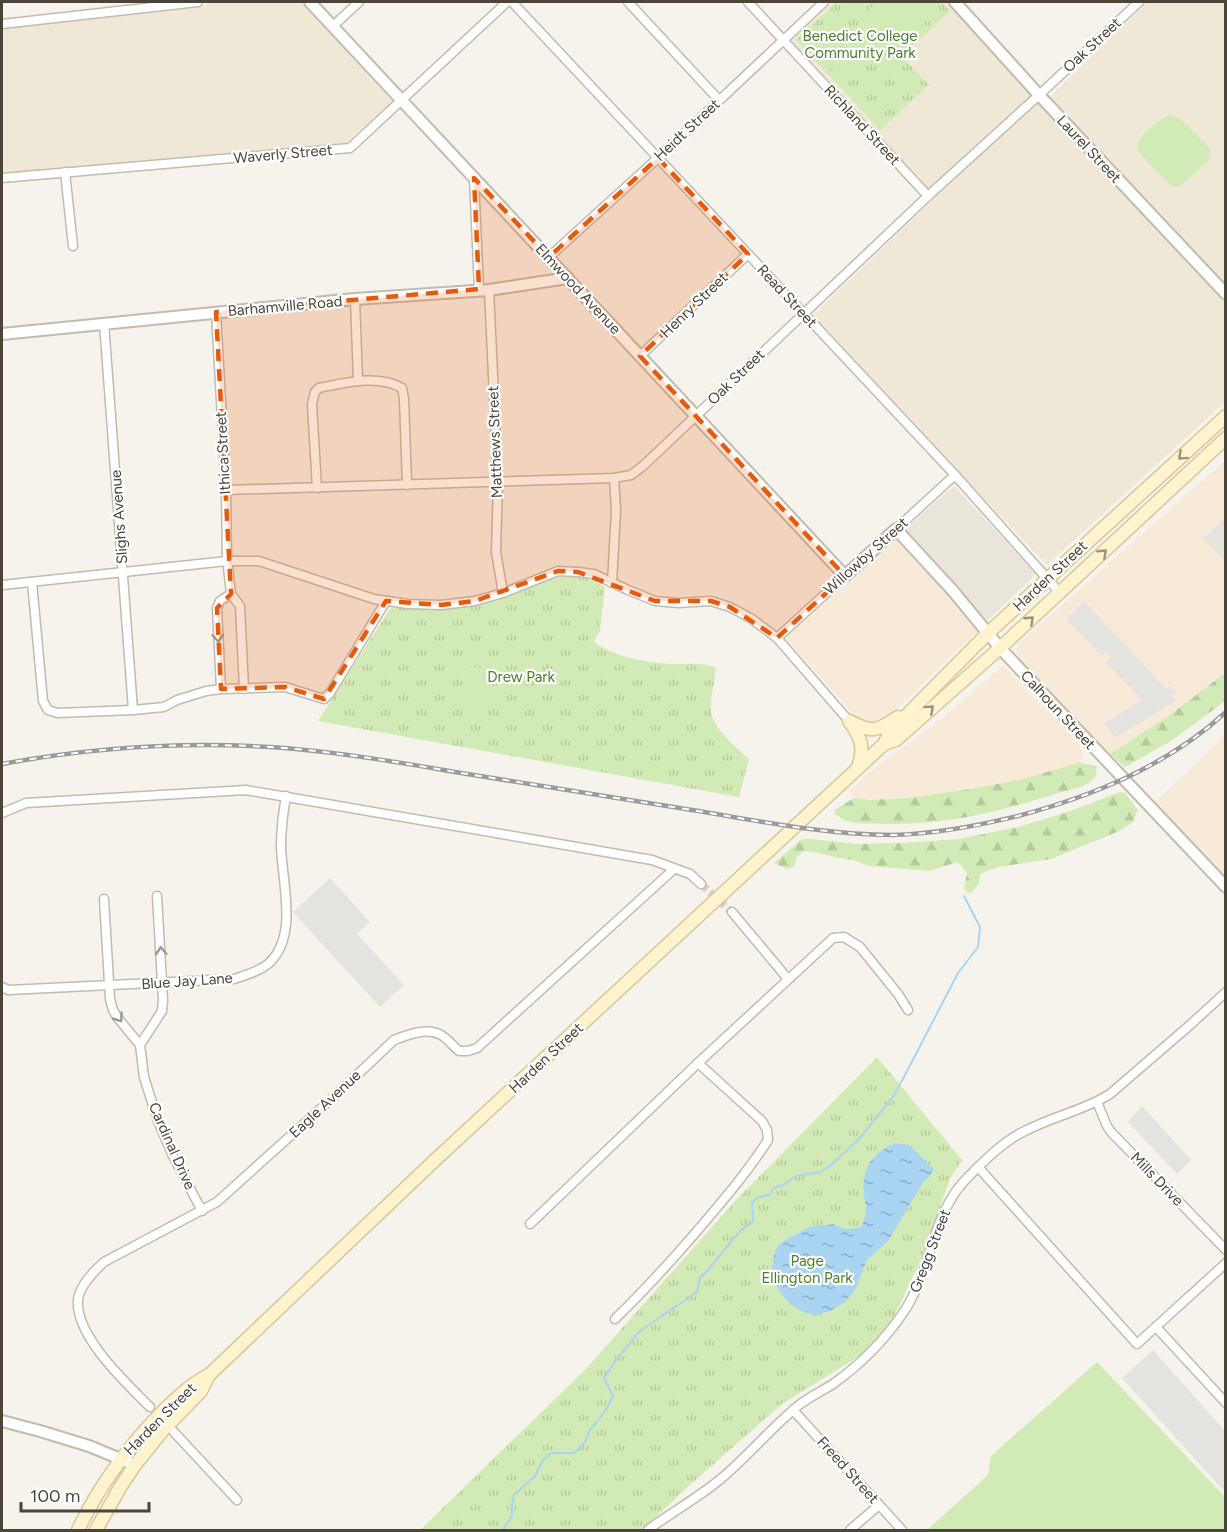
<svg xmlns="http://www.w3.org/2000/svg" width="1227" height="1532" viewBox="0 0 1227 1532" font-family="Figtree,sans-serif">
	<defs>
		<pattern id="grass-tufts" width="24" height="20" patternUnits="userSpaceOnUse" patternTransform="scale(1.5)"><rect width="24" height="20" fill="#d2eab5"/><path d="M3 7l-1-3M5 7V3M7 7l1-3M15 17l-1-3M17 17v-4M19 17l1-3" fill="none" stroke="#b6ca9c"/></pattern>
		<pattern id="forest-firs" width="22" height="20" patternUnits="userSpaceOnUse" patternTransform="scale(1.5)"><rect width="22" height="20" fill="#d2eab5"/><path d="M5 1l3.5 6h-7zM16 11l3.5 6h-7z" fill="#b6ca9c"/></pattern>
		<pattern id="water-ripples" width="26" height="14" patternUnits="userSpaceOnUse" patternTransform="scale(1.5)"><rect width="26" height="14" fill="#a9d4f2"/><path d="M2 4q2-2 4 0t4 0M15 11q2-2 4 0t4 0" fill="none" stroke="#8caec5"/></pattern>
	</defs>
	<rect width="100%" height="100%" fill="#f6f3ec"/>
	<path fill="#eae5da" d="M954 486 1036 574 987 621 904 530Z"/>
	<g fill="#f7ead8">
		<path d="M1225 461V673L1170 715 1110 754 1019 659 1017 650 1019 643Z"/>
		<path d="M904 530 987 621 880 725 862 724 785 637Z"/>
		<path d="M1003 666 1079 743 1084 763 1068 766 1020 780 921 796 869 800 854 798 849 791 875 768 940 720Z"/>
		<path d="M1225 735V877L1155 802Z"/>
	</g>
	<g fill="#efe8d6">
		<path d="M209 2H301L392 101 346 143 2 173V29L203 7Z"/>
		<path d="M832 2H948L1043 103 1145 5 1142 2H1225V402L1047 565 812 316 936 197 791 40Z"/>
	</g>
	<g fill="url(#grass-tufts)">
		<path d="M837 2H941L950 11 902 56 929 85 880 130 796 40Z"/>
		<path d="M565 575C580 576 592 579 605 587L600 630 594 642C617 658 648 663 675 664 690 664 703 662 716 668 715 679 710 701 711 711 712 728 737 748 749 759L739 797 318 721 391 607C433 612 476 608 516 593 533 587 547 579 565 575Z"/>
		<path d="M877 1057 962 1160 950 1179 919 1264 882 1342 782 1404 683 1491 643 1530H420L585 1370 736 1200Z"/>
	</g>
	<g fill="url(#forest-firs)">
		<path d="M1225 673V701L1171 741 1125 767 1110 754 1170 715Z"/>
		<path d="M1078 763 1097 766 1096 776C1093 779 1089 783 1085 785 1076 789 1064 791 1055 794 995 813 946 825 883 824 866 823 849 826 835 814V810L854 798 869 800 906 798 957 791 1020 780Z"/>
		<path d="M1120 792 1125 793 1138 810 1133 822 1117 832 1051 859 998 867 980 874 979 884 970 894 964 889 967 873 958 862 929 871 869 866 853 860 834 857 815 852 804 851 797 857 794 867 786 869 774 863 802 839H812L856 844 902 843 959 839 1018 827 1071 811Z"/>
	</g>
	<g fill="#d2eab5">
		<path d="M878 2H925L935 13 901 44 869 9Z"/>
		<path d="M836 16 864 46 836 73 808 43Z"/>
		<path d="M1171 115 1181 119 1209 147 1211 151 1208 161 1179 187 1171 186 1143 157C1140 153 1137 149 1138 144 1140 134 1161 118 1171 115Z"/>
		<path d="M471 666 488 669 482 709 465 706Z"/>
		<path d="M1097 1362 1225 1497V1530H927L988 1475 991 1456Z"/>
	</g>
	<g fill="#e5e3e0">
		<path d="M1225 518V561L1203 539Z"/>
		<path d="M1084 601 1165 688 1170 686 1176 692 1171 695 1175 701 1115 738 1105 723 1142 700 1106 662 1111 657 1106 651 1102 656 1066 619Z"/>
		<path d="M330 878 370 922 357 934 404 985 380 1007 293 912Z"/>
		<path d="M1142 1106 1191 1160 1177 1174 1128 1122Z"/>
		<path d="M1153 1350 1225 1431V1492L1122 1378Z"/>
	</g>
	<path fill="url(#water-ripples)" d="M895 1143 909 1145 934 1169 931 1175 924 1181 888 1241 867 1260 855 1290 845 1302 830 1311 815 1315 803 1312 791 1305 782 1295 775 1283 772 1268 774 1255 778 1246 787 1239 810 1227 834 1224 844 1229H852L861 1227C868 1214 866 1209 864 1195 861 1169 872 1153 895 1143Z"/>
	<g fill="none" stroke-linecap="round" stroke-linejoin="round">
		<path stroke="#a9d4f2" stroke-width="2" d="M503 1530 512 1516V1504L514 1495 535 1476 543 1460 551 1453H574L584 1444 590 1430 606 1410 613 1396 604 1378 616 1360 640 1331 697 1292 700 1278 708 1270 739 1232 753 1221 752 1203 757 1198 769 1195 774 1188 783 1185 796 1176 820 1172 829 1167 858 1140 893 1097 905 1075 958 973 978 947 980 927 964 896"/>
		<path stroke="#d4d0c8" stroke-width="8" stroke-dasharray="8 4" stroke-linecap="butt" d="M701 884 732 912"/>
		<g stroke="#c2bbae" stroke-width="11">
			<g id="minor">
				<path d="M512 2 955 475 1060 593"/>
				<path d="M628 2 719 100"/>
				<path d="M748 2 928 196"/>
				<path d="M2 24 198 2"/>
				<path d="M333 26 359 2"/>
				<path d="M65 172 73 246"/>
				<path d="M2 178 350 148 507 2"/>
				<path d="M474 178 479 289"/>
				<path d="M549 257 658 158 824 2"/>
				<path d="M489 290 498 482 496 552 503 593"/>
				<path d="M355 299 358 381"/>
				<path d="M216 312 226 490 227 558 231 594 240 606 244 689"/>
				<path d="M104 323 133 710"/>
				<path d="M640 356 748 254"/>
				<path d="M317 488 312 404 315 392 319 388C345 383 377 374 402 388L404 399 407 485"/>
				<path d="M226 490 614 478 631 475 643 466 928 196 1039 95 1139 2"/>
				<path d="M896 529 955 475"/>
				<path d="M32 582 43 701 48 710 57 713 133 710 164 707 177 700 206 691 221 689 285 687 324 699 330 693 386 601"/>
				<path d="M612 583 616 510 614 478"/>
				<path d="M2 585 227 561H259L374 599 408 604 441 605 475 601 503 593 558 571 578 572 594 574 628 590 655 601 678 603 711 601 730 607 752 619 777 638 849 721"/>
				<path d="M777 638 845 576"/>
				<path d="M221 689 217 608 220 601 231 594"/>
				<path d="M2 813 26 803 246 790 652 860 690 874 701 884"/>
				<path d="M104 899 110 999 113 1010 117 1017 140 1045 144 1077 158 1121 173 1156 202 1211"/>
				<path d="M732 912 788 979"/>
				<path d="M2 987 8 990 234 979C246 975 258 972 268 964 299 937 282 882 281 847 281 830 283 813 286 796"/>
				<path d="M140 1045 162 1011 163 1000 157 896"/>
				<path d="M1097 1102 1107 1126 1111 1132 1226 1250"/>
				<path d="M978 1167 1137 1344 1226 1263"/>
				<path d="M530 1224 698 1063 833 938 844 937 860 947 898 994 908 1010"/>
				<path d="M615 1319C647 1288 674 1258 703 1224 726 1197 749 1170 768 1140L767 1130 762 1121 698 1063"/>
				<path d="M1156 1327 1226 1403"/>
				<path d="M150 1407C126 1383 75 1336 78 1300 79 1287 94 1271 104 1262L217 1202 337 1094 394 1040C407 1035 427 1027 441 1035 447 1038 453 1046 459 1051H468L477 1048 674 869"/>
				<path d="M793 1410 902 1530"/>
				<path d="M173 1431 237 1500"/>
				<path d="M648 1530 652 1527C675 1510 701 1496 723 1477 749 1455 772 1427 799 1405 809 1397 822 1391 833 1384 861 1364 884 1341 903 1313 933 1269 930 1213 970 1175 987 1158 1005 1140 1027 1130 1054 1116 1085 1110 1110 1094L1190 1025 1226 992"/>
				<path d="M850 1530 879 1505"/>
			</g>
		</g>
		<g stroke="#c2bbae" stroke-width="14">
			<g id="tertiary">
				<path d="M310 2 845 576 896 529 953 591 1000 648 1226 887"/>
				<path d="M955 2 1039 95 1226 294"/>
				<path d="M2 334 355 299 489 290 568 278"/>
				<path d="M2 1421 40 1431 89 1446 135 1465"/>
			</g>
		</g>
		<g stroke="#d6c79b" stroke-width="15">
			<g id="secondary">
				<path d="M849 721C872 733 876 732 898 717"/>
				<path d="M850 722C861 738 865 748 858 767"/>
				<path d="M884 744 890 732 987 634 1226 416"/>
				<path d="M78 1530C100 1484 129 1445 165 1409 179 1396 192 1383 209 1375L433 1162 884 744 896 740 1000 648 1226 438"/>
				<path d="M96 1530 121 1486 135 1465 164 1429 201 1391 209 1375"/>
			</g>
		</g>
		<use href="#minor" stroke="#fff" stroke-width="8"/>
		<use href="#tertiary" stroke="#fff" stroke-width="10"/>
		<use href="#secondary" stroke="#fff3cd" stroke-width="12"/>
		<g stroke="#9a9a9a" stroke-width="4.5">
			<path id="rail" d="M2 764C95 747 191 741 285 748 344 753 403 763 461 773 538 785 615 798 692 810 759 821 826 835 893 835 936 834 977 826 1018 816 1093 796 1167 766 1226 712"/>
		</g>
		<use href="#rail" stroke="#fff" stroke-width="2" stroke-dasharray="7" stroke-linecap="butt"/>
	</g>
	<defs><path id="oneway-chevron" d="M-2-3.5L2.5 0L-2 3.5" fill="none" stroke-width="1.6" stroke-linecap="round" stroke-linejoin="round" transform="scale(1.5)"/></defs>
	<g stroke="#9c937c">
		<use href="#oneway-chevron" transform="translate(1182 456) rotate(138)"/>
		<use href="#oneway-chevron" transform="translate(1103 553) rotate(-43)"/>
		<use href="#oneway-chevron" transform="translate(1030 620) rotate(-43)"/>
		<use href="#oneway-chevron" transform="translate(930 709) rotate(-42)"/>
	</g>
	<g stroke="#9c9892">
		<use href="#oneway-chevron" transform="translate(218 638) rotate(87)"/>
		<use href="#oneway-chevron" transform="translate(161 951) rotate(-93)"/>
		<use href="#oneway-chevron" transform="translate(119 1018) rotate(55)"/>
	</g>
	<path fill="#e8590c" fill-opacity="0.2" stroke="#e8590c" stroke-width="4.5" stroke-dasharray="12 8" stroke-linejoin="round" d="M658 158 748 254 640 356 845 576 777 638 730 607 711 601H655L578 572 558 571 475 601 441 605 386 601 324 699 285 687 221 689 217 608 231 594 216 312 479 289 474 178 549 257Z"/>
	<g text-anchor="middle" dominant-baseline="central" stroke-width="4.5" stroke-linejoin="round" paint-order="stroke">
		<g font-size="15" fill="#4a7f2a" stroke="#fff">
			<text x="860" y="36">Benedict College<tspan x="860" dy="17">Community Park</tspan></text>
			<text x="521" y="677">Drew Park</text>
			<text x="807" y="1261">Page<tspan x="807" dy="17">Ellington Park</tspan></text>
		</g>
		<g font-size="15" fill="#4b4439" stroke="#fff">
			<text transform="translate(1092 45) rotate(-43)">Oak Street</text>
			<text transform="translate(862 125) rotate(47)">Richland Street</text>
			<text transform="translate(687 130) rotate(-43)">Heidt Street</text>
			<text transform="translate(1089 149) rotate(47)">Laurel Street</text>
			<text transform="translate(283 154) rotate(-5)">Waverly Street</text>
			<text transform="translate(578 289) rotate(47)">Elmwood Avenue</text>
			<text transform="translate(787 296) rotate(47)">Read Street</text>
			<text transform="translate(694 305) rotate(-44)">Henry Street</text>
			<text transform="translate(285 306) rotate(-5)">Barhamville Road</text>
			<text transform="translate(736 377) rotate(-44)">Oak Street</text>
			<text transform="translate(495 442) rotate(-92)">Matthews Street</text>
			<text transform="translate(223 453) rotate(-93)">Ithica Street</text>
			<text transform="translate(119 517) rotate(-94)">Slighs Avenue</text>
			<text transform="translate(866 556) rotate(-42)">Willowby Street</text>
			<text transform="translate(1050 576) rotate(-43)">Harden Street</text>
			<text transform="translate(1058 710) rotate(47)">Calhoun Street</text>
			<text transform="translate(187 981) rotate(-4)">Blue Jay Lane</text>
			<text transform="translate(546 1058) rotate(-43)">Harden Street</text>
			<text transform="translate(325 1104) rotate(-43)">Eagle Avenue</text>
			<text transform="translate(172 1146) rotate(66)">Cardinal Drive</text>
			<text transform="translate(1157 1179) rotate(46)">Mills Drive</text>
			<text transform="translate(930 1251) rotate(-69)">Gregg Street</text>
			<text transform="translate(160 1419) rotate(-45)">Harden Street</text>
			<text transform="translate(848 1470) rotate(48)">Freed Street</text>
		</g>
	</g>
	<rect width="1227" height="1532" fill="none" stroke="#4b4439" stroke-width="6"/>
	<path d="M21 1502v9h128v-9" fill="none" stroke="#4b4439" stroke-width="3"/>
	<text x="30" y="1502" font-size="18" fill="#4b4439" stroke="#ffffff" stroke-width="4.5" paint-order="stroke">100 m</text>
</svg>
